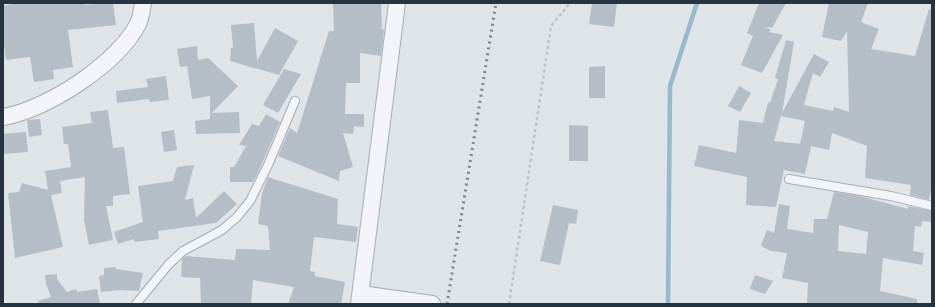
<svg xmlns="http://www.w3.org/2000/svg" width="935" height="307" viewBox="0 0 935 307" font-family="Figtree,sans-serif">
	<rect width="100%" height="100%" fill="#dfe4e9"/>
	<g fill="none" stroke-linecap="round" stroke-linejoin="round">
		<path stroke="#96b9cc" stroke-width="4.5" d="M668 304 670 86 697 3"/>
	</g>
	<g fill="#b5bec7" fill-rule="evenodd">
		<path d="M19 3H84L85 5 113 3 116 25 68 30 73 67 53 70 54 79 34 82 30 57 6 60 3 38V6Z"/>
		<path d="M333 3H381L382 29 384 30 381 56 360 53V83H346L345 114H364V127L354 126 353 134 343 133 353 167 340 171 339 181 278 156 290 128 297 133 329 31H334Z"/>
		<path d="M592 3H617L614 27 589 24Z"/>
		<path d="M759 3H786L772 28 765 27 771 30 769 32 783 35 762 73 741 65 753 36 747 33Z"/>
		<path d="M829 3H868L861 22 879 29 871 49 915 56 929 9 932 10V184L929 200 910 195 911 185 865 178 867 146 832 133 829 150 811 146 805 174 784 170 776 207 746 205 747 177 694 166 699 145 736 153 739 120 763 123 768 102 770 103 778 79 775 78 786 40 794 42 782 113 814 54 829 62 820 77 813 73 804 105 833 111 834 107 849 112 847 31 841 41 822 37ZM781 116 805 121 800 144 774 141Z"/>
		<path d="M254 23 257 61 275 28 298 41 279 75 230 61 231 48H233L231 25Z"/>
		<path d="M197 46 198 60 208 58 238 86 212 113 239 112 240 133 196 134 195 121 210 119V96L192 99 187 66 180 67 177 49Z"/>
		<path d="M605 66V98H589V67Z"/>
		<path d="M284 69 301 74 278 113 263 105Z"/>
		<path d="M166 76 169 100 150 102 149 99 117 103 116 91 148 87 146 79Z"/>
		<path d="M739 86 751 93 740 112 728 106Z"/>
		<path d="M108 110 113 148 124 147 130 194 113 196V206H106L113 240 89 245 84 220 85 177 60 181 62 193 51 195 63 247 15 258 8 193 19 192 22 183 48 190 45 171 71 167 68 144H64L62 127 92 123 90 112Z"/>
		<path d="M266 114 280 122 257 175 253 182H230V167H234L246 146 239 145 252 124 259 126Z"/>
		<path d="M40 119 42 135 29 137 27 120Z"/>
		<path d="M569 125 588 126V161H569Z"/>
		<path d="M174 130 177 150 164 152 161 132Z"/>
		<path d="M26 132 28 152 3 154V134Z"/>
		<path d="M194 165 185 200 193 198 196 218 224 191 237 204 216 223 158 231 159 239 135 242 134 239 118 244 114 232 143 222 138 186 173 181 177 167Z"/>
		<path d="M268 177 338 199 337 224 358 227 356 242 314 237 310 271 315 272V276L345 282 341 304H288L294 287 253 280 251 304H201L200 278 181 277 182 259 186 256 235 260 236 249 270 250 268 226 258 224 262 193Z"/>
		<path d="M834 192 860 196 908 209V206L932 211V222L922 221 921 227 915 226 913 251 924 253 922 265 883 258 880 291 917 299V304H807L808 283 782 278 787 253 771 251 761 246 767 230 774 233 779 204 790 206 787 229 813 233 814 219H827ZM839 225 868 232 866 254 838 251Z"/>
		<path d="M553 205 578 210 576 224 569 223 560 265 540 261Z"/>
		<path d="M116 267V269L143 273 139 291 119 290 101 292 99 276 104 275V268Z"/>
		<path d="M57 274V279L67 292 76 289 77 292 97 289 100 304H39L38 301 51 297 46 284 45 275Z"/>
		<path d="M755 275 773 281 765 294 750 289Z"/>
	</g>
	<g fill="none" stroke-linecap="round" stroke-linejoin="round">
		<g stroke="#a4acb4" stroke-width="10">
			<g id="service">
				<path d="M789 179 891 196 932 206"/>
				<path d="M136 304 169 264 183 251 222 230 237 217 250 201 268 165 295 101"/>
			</g>
		</g>
		<g stroke="#a4acb4" stroke-width="18">
			<g id="minor">
				<path d="M3 117C47 110 118 63 138 24 141 18 142 9 143 3"/>
				<path d="M361 294 432 304"/>
				<path d="M359 304 397 3"/>
			</g>
		</g>
		<path stroke="#bdc2c8" stroke-width="2.5" stroke-dasharray="3 3" stroke-linecap="butt" d="M509 304 551 26 570 3"/>
		<use href="#service" stroke="#f2f4f7" stroke-width="8"/>
		<use href="#minor" stroke="#f2f4f7" stroke-width="16"/>
		<path stroke="#778694" stroke-width="3" stroke-dasharray="2 4" stroke-linecap="butt" d="M447 304 496 3"/>
	</g>
	<rect width="935" height="307" fill="none" stroke="#263442" stroke-width="8"/>
</svg>
